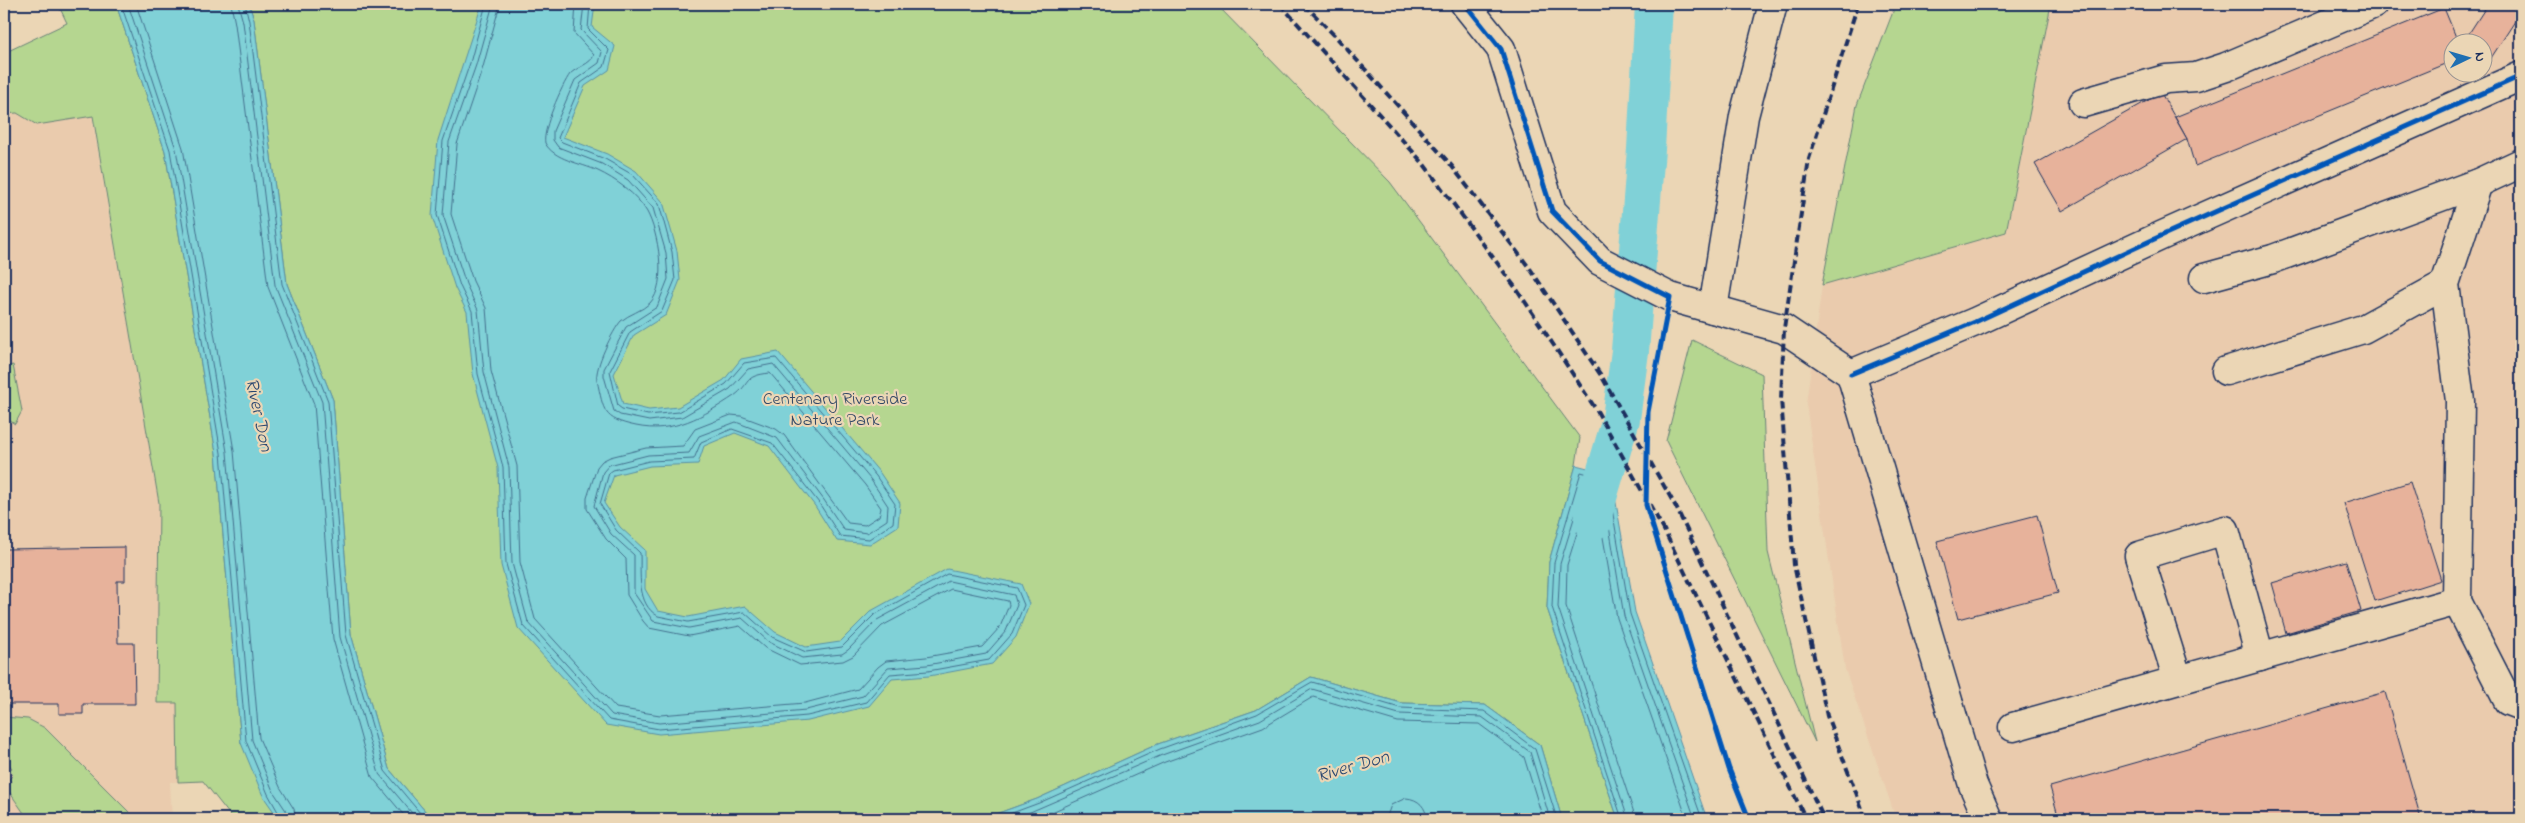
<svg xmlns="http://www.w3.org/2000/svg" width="2525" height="823" viewBox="0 0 2525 823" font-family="'Indie Flower',sans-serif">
	<rect width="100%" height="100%" fill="#ebd6b5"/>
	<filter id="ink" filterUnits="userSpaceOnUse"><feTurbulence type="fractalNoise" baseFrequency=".02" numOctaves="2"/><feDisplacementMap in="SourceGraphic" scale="10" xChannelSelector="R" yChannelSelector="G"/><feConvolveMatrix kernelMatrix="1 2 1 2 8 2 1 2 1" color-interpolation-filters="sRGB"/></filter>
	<g filter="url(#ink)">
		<g fill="#eacbad" fill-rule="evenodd">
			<path d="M2051 4H2521V819H1896L1845 669 1806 404 1822 285 2006 232ZM2452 42H2482V72H2452Z"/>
			<path d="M4 53 92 116 159 503 187 579 203 781 170 782 172 819H4Z"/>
		</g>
		<g fill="#b5d690" stroke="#688277">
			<path d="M58 4H116L165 151 216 453 241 743 285 819H233L203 781 178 782 177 703H157L159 503 93 116 37 125 17 113 4 114V53L67 23Z"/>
			<path d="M249 4H1216L1390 182 1580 438 1576 465 1549 562 1547 608 1618 819H1562L1540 745 1485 705 1401 703 1311 677 1256 710 1158 744 1037 799 982 819H432L389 769 351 634 333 400 287 284 254 20Z"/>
			<path d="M1896 4H2051L2006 232 1822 285 1857 105Z"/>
			<path d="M1692 340 1762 374 1768 552 1815 742 1666 441Z"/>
			<path d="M13 365 22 411 15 424 4 417V367Z"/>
			<path d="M4 717 28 719 45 728 136 819H28L6 787 11 782 9 779 13 775 9 771 12 768 4 759Z"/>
		</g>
		<g fill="#80d1d7" stroke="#5890a7">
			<path d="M116 4H249L254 20 287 284 333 400 351 634 389 769 432 819H279L263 796 241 743 216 453 165 151Z"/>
			<path d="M482 4H595L592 27 615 46 609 70 585 86 563 137 607 154 636 171 663 202 677 251 680 280 666 315 634 335 614 374 623 404 649 410 678 407 724 380 741 359 778 352 880 473 900 503 898 526 870 544 837 541 815 506 769 446 735 433 704 446 698 464 650 466 614 475 604 503 620 527 645 550V589L658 611 688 617 745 606 775 632 806 647 840 642 871 611 947 569 1021 584 1029 604 1016 637 992 664 929 676 892 679 869 706 808 721 659 734 606 725 518 628 501 565 498 468 473 374 467 312 455 288 432 216 438 140Z"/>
			<path d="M1576 465 1611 474 1635 612 1707 819H1618L1547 608 1549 562Z"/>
			<path d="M1311 677 1401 703 1485 705 1540 745 1562 819H1415L1407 817 1393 819H982L1037 799 1158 744 1256 710Z"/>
		</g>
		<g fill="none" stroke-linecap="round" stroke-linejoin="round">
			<g stroke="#43708e" stroke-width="1">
				<path d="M121 4 170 150 221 453 246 741 268 794 282 819"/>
				<path d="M128 4 176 149 227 452 252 740 273 791 287 812 289 819"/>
				<path d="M136 4 183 148 234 451 259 738 280 787 294 809 296 819"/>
				<path d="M231 4 235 24 268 287 314 404 333 639 372 777 407 819"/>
				<path d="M238 4 243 22 275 285 322 402 340 637 379 774 417 819"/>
				<path d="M245 4 249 21 282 284 328 401 346 635 385 771 425 819"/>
				<path d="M486 4 470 63 443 141 437 215 460 286 472 311 478 374 503 467 506 564 523 625 609 720 659 729 807 716 866 702 890 674 928 671 989 660 1012 634 1024 605 1017 588 947 574 874 615 842 647 806 652 772 637 744 612 688 622 658 616C636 604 641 573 640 553L616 530 600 504 609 473 613 470 649 461 694 459 701 442 732 429 772 443 819 503 840 536 869 539 893 523 895 504 876 476 776 358 744 363 726 384 679 412 648 415 622 409 618 406 610 371 630 332 662 311 675 280 672 252 659 204 633 175 605 159 562 142 558 138 581 83 604 67 609 50 588 29 590 4"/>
				<path d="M493 4 476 65 449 142 443 215 466 284 478 310 484 372 509 467 512 563 528 622 612 715 659 723 806 710 863 696 888 668 927 665 986 654 1006 631 1017 605 1014 595 949 581 877 620 848 650 842 654 802 658 769 642 742 618 689 628 653 621 634 593V555L611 534 594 506 603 472 609 465 648 455 689 453 699 436 736 422 777 438 824 500 844 530 867 533 887 520 888 506 871 480 773 364 748 369 730 389 682 417 649 421 620 415 614 411 604 376V369L626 327 657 307 668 279 666 253 653 208 628 180 602 164 558 147 553 140V131L575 80 599 63 602 52 581 30 584 4"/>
				<path d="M500 4 483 67 457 144 451 214 473 281 486 308 491 371 517 466 520 562 535 619 616 708 660 715 805 703 858 689 878 667 886 661 926 657 982 647 1000 627 1009 605 1008 601 951 589 882 626 853 656 843 661 800 665 765 648 740 626 689 636 649 628 643 621 627 595 626 559 606 539 587 509V498L597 467 602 461 610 457 646 448 683 446 695 429 731 415 741 416 776 429 784 435 848 523 865 525 879 516 881 508 865 485 770 373C742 376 752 383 734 396 704 416 673 434 636 426 602 419 604 411 597 380 594 368 613 330 621 321 629 314 642 311 650 303 668 284 658 232 647 212 637 194 615 179 598 171 581 163 554 160 545 143 542 130 562 85 570 74 577 67 591 64 594 55L574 33 576 4"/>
				<path d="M996 819 1039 803 1160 749 1257 714 1312 682 1400 708 1484 711 1535 749 1557 819"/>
				<path d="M1014 819 1162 755 1260 720 1312 689 1399 714 1482 717 1530 752 1550 819"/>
				<path d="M1036 819 1165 762 1263 727 1313 697 1398 722 1479 724 1524 757 1543 819"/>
				<path d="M1386 819 1391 805 1406 798C1419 799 1426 807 1427 819"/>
				<path d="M1622 819 1552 607 1554 563 1581 472 1607 479 1630 614 1702 819"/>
				<path d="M1628 819 1558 607 1560 564 1586 479 1602 484 1624 616 1695 819"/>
				<path d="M1636 819 1566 606 1567 565 1591 488 1595 491 1617 618 1687 819"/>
			</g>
			<path stroke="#80d1d7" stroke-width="38" d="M1593 521 1594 511 1621 419 1630 351 1646 149 1654 4"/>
		</g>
		<g fill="#e7b29b" stroke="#1b2f5e">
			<path d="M2488 4H2521V12L2491 58 2482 53V42L2464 41Z"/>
			<path d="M2444 8 2458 42H2452V61L2195 166 2187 139 2175 117Z"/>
			<path d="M2161 93 2187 139 2062 211 2035 164Z"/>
			<path d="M2410 482 2441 580 2375 601 2344 503Z"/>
			<path d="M2037 515 2058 593 1958 619 1937 541Z"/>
			<path d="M125 547V581H117L118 643H134L135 704H83V714H59V704H7L6 686H4V656H7L6 614H4V597H6V549Z"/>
			<path d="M2346 561 2361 611 2286 633 2272 583Z"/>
			<path d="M2385 692 2421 819H2059L2050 787Z"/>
		</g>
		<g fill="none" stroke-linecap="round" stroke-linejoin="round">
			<g stroke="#1b2f5e" stroke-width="31">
				<g id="minor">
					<path d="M1465 4 1501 49 1552 211 1600 261 1670 297 1784 329 1851 374 1973 785 1988 819"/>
					<path d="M2083 103 2166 79 2196 77 2226 67 2374 4"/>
					<path d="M2478 183 2445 284 2460 401 2457 601 2508 701 2521 706"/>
					<path d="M2204 278 2273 259 2478 183 2521 163"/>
					<path d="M1713 309 1744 116 1773 4"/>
					<path d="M2226 371 2363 329 2445 284"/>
					<path d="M1851 374 1975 322 2163 235 2521 76"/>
					<path d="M2178 680 2139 556 2225 530 2260 657"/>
					<path d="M2013 727 2457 601"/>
				</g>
			</g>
			<use href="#minor" stroke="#ebd6b5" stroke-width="28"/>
			<g stroke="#1b2f5e" stroke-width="4" stroke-dasharray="8 4" stroke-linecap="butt">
				<path d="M1280 4 1423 163 1518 291 1597 411 1664 530 1806 819"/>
				<path d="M1304 4 1337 38 1451 165 1531 270 1602 377 1676 507 1824 819"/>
				<path d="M1858 4 1809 159 1784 329 1781 399 1794 565 1827 716 1866 819"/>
			</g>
			<g stroke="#ebd6b5" stroke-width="8">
				<g id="cycleway">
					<path d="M1465 4 1501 49 1552 211 1600 261 1670 297 1648 412 1646 505 1729 769 1749 819"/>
					<path d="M1851 374 1975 322 2163 235 2521 76"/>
				</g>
			</g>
			<use href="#cycleway" stroke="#0057b8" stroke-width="5"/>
		</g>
	</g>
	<g text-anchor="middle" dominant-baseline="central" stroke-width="4.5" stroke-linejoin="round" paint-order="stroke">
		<g font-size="18" fill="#324866" stroke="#ebd6b5">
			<text x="835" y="400">Centenary Riverside<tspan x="835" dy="21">Nature Park</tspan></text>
		</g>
		<g font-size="19" font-style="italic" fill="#2a4770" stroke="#ebd6b5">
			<text transform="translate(258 415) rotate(78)">River Don</text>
			<text transform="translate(1353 767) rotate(-16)">River Don</text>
		</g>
	</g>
	<rect width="2525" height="823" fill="none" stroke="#ebd6b5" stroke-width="20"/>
	<rect x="10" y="10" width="2505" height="803" fill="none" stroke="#1b2f5e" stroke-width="2" filter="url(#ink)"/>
	<g transform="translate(2468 58) rotate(85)"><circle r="24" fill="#ebd6b5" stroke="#989392"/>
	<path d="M0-4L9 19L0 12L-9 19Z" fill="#1f6fb2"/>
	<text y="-8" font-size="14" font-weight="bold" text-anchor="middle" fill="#1b2f5e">N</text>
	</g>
</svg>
